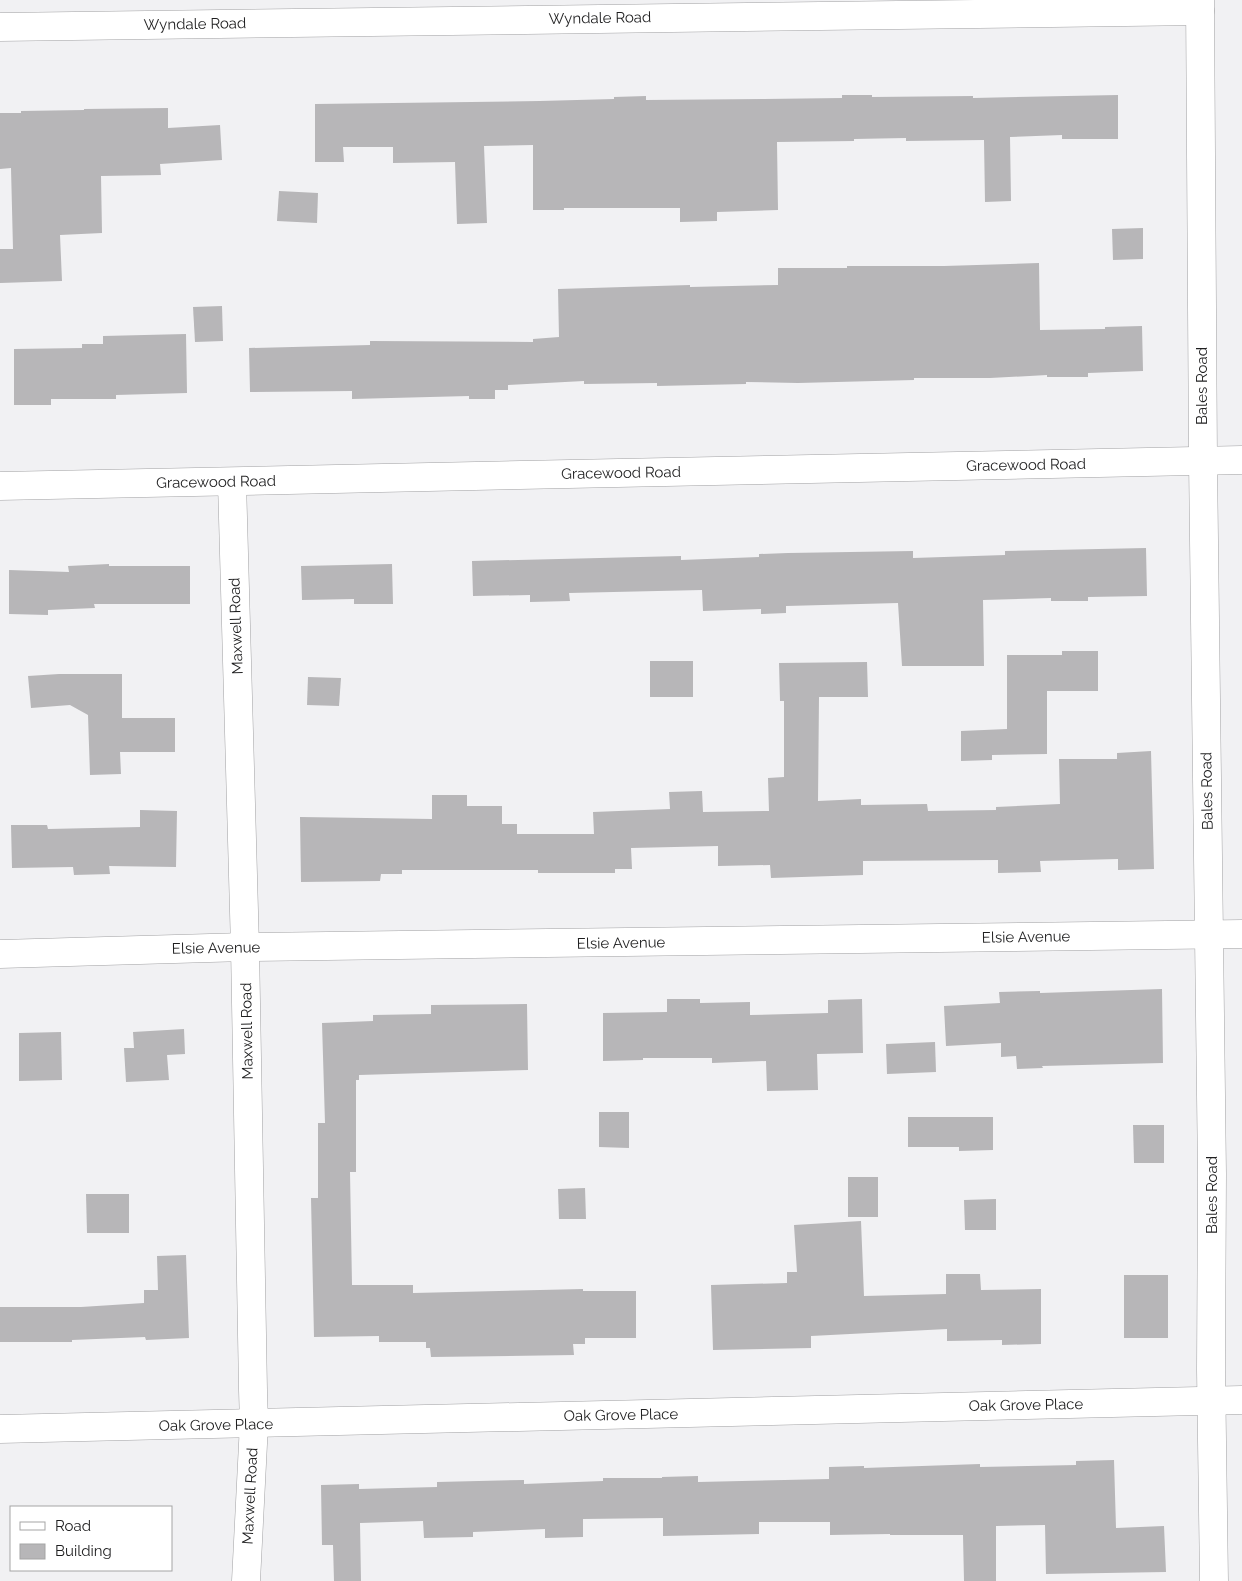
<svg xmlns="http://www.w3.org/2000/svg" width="1242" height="1581" viewBox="0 0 1242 1581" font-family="Raleway,sans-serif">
	<rect width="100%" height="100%" fill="#f1f1f3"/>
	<g fill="#b7b6b8">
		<path d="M842 95H872V97L973 96V98L1118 95V139H1062V135L1010 137 1011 201 985 202 984 140 906 141V138L854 139V141L777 142 778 210 717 212V221L680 222V208H564V210H533V145L484 146 487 223 457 224 455 162 393 163V147H343L344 162H315V104L540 101 614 99V97L646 96V100L764 99 842 98Z"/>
		<path d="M168 108V128L220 125 222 160 160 164 161 175 101 176 102 233 60 235 62 281 0 283V249H13L11 168 0 169V113H21V111L84 110V109Z"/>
		<path d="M279 191 318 193 317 223 277 221Z"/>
		<path d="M1143 228V259L1113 260 1112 229Z"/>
		<path d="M1039 263 1040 330 1105 329V327L1142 326 1143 371 1088 373V377H1047V375L990 378H914V380L798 383 746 382V384L657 386V383L584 384V381L508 385V390H495V399H469V396L352 399V391L250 392 249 348 370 345V341L533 342V339L559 337 558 289 690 285V287L778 285V268H847V266H944Z"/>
		<path d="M222 306 223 341 195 342 193 307Z"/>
		<path d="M186 334 187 393 116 395V399H51V405H14V349L82 348V344H103V336Z"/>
		<path d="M1146 548 1147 596 1088 597V601H1051V598L983 600 984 666H902L898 603 786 606V613L761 614V609L703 611 702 590 569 593 570 601 530 602V595L473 596 472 561 681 556V560L759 557V554L788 553 913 551V558L1005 555V551Z"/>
		<path d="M109 564V566H190V604H94L95 608 48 610V615L9 614V570L69 572 68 566Z"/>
		<path d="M392 564 393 604H354V599L302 600 301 566Z"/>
		<path d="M1062 651H1098V691H1047V754L992 755V760L961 761V731L1007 729V655H1062Z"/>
		<rect x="650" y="661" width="43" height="36"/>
		<path d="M867 662 868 697H819L818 801 861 799V805L927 804 928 811 996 810V807L1060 804 1059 759H1117V753L1151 751 1154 869 1118 870V859L1040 861 1041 872 998 873V860L863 861V875L771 878 770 865 718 866V846L631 848 632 869H615V873H538V870H402V874H381L380 881 301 882 300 817 432 819V795H467V806H502V824H517V834H594L593 812 670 809 669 792 702 791 703 812 769 811 768 778 784 777V701H780L779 663Z"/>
		<path d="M59 674H122V718H175V752H120L121 774 90 775 88 715 70 705 31 708 28 676Z"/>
		<path d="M308 677 341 678 339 706 307 705Z"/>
		<path d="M140 810 177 811 176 867 109 866 110 874 74 875 73 867 12 868 11 825H47L48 829 140 827Z"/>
		<path d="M1162 989 1163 1063 1042 1066 1043 1068 1017 1069 1016 1056 1001 1057V1043L946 1046 944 1006 1000 1003 999 992 1040 991V993Z"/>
		<path d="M667 999H700V1003L750 1002V1015L828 1013V1000L862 999 863 1053 817 1054 818 1090 767 1091 766 1061 712 1063V1058H643V1060L603 1061V1013L667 1012Z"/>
		<path d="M527 1004 528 1070 359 1075V1080H356V1172H350L352 1285H413V1293L583 1289V1291H636V1338H585V1344H573L574 1355 431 1357 430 1348H426V1342H379V1336L314 1337 311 1198H318V1123H325L322 1023 373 1021V1015L431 1014V1005Z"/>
		<path d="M184 1029 185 1054 167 1055 169 1080 126 1082 124 1048H134L133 1032Z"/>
		<path d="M61 1032 62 1080 19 1081V1033Z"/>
		<path d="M935 1042 936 1072 887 1074 886 1044Z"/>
		<path d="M599 1112H629V1148L599 1147Z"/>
		<path d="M908 1117H993V1150L959 1151V1147H908Z"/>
		<path d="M1133 1125H1164V1163H1134Z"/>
		<rect x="848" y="1177" width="30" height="40"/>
		<path d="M585 1188 586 1219H559L558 1189Z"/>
		<path d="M86 1194H129V1233H87Z"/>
		<path d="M996 1199V1230H965L964 1200Z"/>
		<path d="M861 1221 864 1296 946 1294V1274H980L981 1290 1041 1289V1344L1002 1345V1340L947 1341V1329L811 1336V1348L713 1350 711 1285 787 1283V1272H797L794 1225Z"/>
		<path d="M186 1255 189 1338 146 1340 145 1337 72 1340V1342H0V1307H81L144 1303V1290H158L157 1256Z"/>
		<rect x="1124" y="1275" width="44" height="63"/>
		<path d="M1114 1460 1116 1528 1164 1526 1166 1572 1046 1574 1045 1525 996 1526V1581H964L963 1535H890V1534L830 1535V1522H759V1534L663 1536V1518L583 1519V1537L545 1538V1529L473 1532V1537L424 1538 423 1521 360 1523 361 1581H334L333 1545H322L321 1485 359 1484V1489L437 1487V1482L524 1480V1484L603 1481V1478H662V1477L698 1476V1482L829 1479V1467L864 1466V1468L980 1464V1467L1076 1465V1461Z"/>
	</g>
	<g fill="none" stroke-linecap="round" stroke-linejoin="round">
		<g stroke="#a2a2a4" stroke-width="29">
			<g id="minor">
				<path d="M1200 0 1203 461 1212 1174 1211 1370 1214 1581"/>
				<path d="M0 27 1200 11"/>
				<path d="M232 482 245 947 253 1390 254 1424 246 1581"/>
				<path d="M0 486 1242 460"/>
				<path d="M0 954 245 947 1242 934"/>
				<path d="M0 1429 1242 1400"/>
			</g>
		</g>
		<use href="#minor" stroke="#fff" stroke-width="28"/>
	</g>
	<g text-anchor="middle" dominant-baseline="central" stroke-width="5" stroke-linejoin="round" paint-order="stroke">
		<g font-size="15" fill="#1e1e1f" stroke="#fff">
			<text transform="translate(600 18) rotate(-1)">Wyndale Road</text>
			<text transform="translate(195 24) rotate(-1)">Wyndale Road</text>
			<text transform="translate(1202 386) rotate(-90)">Bales Road</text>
			<text transform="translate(1026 465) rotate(-1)">Gracewood Road</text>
			<text transform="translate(621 473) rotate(-1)">Gracewood Road</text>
			<text transform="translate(216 482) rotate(-1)">Gracewood Road</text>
			<text transform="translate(236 626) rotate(-92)">Maxwell Road</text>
			<text transform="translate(1207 791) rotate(-91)">Bales Road</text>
			<text transform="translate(1026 937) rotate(-1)">Elsie Avenue</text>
			<text transform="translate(621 943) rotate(-1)">Elsie Avenue</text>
			<text transform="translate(216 948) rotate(-1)">Elsie Avenue</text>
			<text transform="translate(247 1031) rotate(-91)">Maxwell Road</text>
			<text transform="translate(1212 1195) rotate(-90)">Bales Road</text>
			<text transform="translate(1026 1405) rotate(-1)">Oak Grove Place</text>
			<text transform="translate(621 1415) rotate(-1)">Oak Grove Place</text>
			<text transform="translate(216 1425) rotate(-1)">Oak Grove Place</text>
			<text transform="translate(250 1496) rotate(-87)">Maxwell Road</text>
		</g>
	</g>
	<rect x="10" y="1506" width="162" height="65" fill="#ffffff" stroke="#a5a5a5"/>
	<rect x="20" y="1522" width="25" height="8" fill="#ffffff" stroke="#a5a5a5"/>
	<text x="55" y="1531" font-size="15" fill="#1e1e1f">Road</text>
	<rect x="20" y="1544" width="25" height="15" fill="#b7b6b8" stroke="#a5a5a5"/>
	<text x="55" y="1556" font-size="15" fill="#1e1e1f">Building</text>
</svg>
